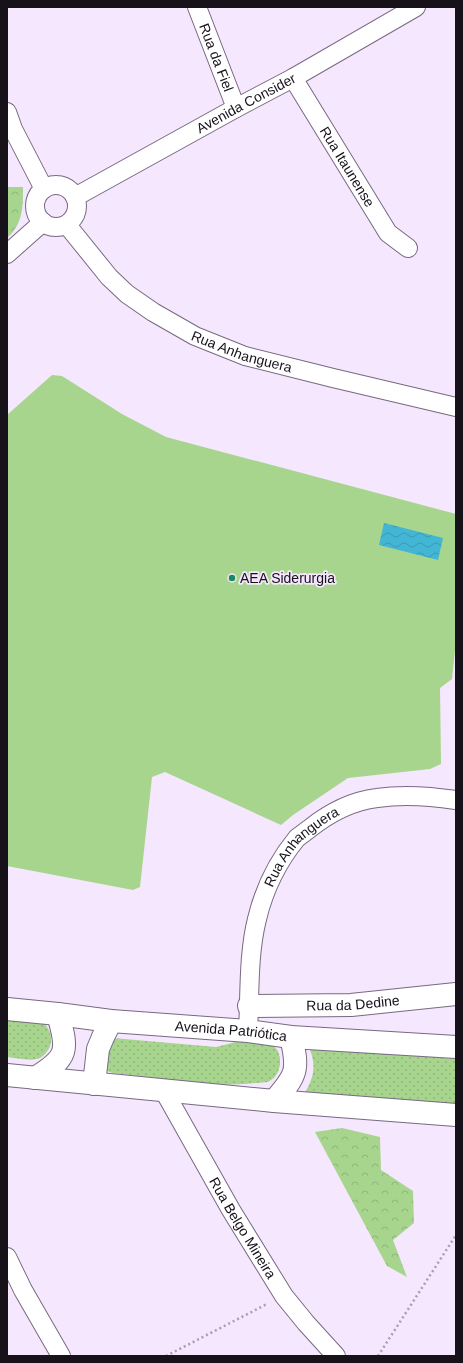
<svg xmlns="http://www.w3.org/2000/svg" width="463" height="1363" viewBox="0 0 463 1363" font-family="Arial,sans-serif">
	<defs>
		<pattern id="grass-dots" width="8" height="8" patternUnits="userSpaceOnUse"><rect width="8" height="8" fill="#a7d58e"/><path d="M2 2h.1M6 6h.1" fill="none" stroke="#8fb67a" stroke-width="1.8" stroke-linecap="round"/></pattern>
		<pattern id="forest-crowns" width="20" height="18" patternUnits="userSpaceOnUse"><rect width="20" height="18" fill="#a7d58e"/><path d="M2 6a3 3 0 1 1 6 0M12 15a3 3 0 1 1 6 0" fill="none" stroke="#8fb67a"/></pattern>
		<pattern id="water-waves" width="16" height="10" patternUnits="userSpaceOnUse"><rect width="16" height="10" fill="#42b6d4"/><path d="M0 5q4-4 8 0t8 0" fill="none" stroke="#399bb5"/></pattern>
	</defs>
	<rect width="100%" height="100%" fill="#f5e7fd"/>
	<g fill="url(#grass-dots)">
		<path d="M7 1017 44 1023C52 1032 55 1045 44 1055 42 1057 39 1059 36 1059 29 1061 15 1058 7 1057Z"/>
		<path d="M113 1038 216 1047 236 1042 260 1040 273 1045 278 1051 280 1058V1065L278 1072 274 1078 268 1082 244 1084 219 1085 113 1073 107 1071 103 1067Z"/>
		<path d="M309 1047 456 1059V1107L305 1093C315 1075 316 1065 309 1047Z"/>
	</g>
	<g fill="url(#forest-crowns)">
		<path d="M7 187H23C23 207 23 224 7 238Z"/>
		<path d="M342 1128 380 1137 381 1170 413 1191 414 1223 393 1240 407 1277 387 1266 315 1132Z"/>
	</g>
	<path fill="#a7d58e" d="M52 375 62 376 122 414 166 437 456 514V641L452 679 440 688 441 764 430 769 348 778 293 815 281 825 165 772 152 777 140 887 133 890 7 866V415Z"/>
	<path fill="url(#water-waves)" d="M384 523 443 538 438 560 379 545Z"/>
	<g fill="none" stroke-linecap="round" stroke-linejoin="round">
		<g stroke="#786981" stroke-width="20">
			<g id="street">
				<path id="s1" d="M197 7 236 108"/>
				<path id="s2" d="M293 78 388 233 408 248"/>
				<path d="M7 112 13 129 44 189"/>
				<circle cx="56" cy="206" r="21"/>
				<path id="s3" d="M75 197 236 108 293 78 416 7"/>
				<path id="s4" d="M67 225 109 277 127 294 153 312 195 336 245 356 333 378 456 407"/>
				<path d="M7 254 43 222"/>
				<path id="s5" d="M248 1031C250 994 248 955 257 919 264 890 278 861 297 838 301 835 305 832 309 829 329 813 352 801 377 798 403 794 430 796 456 800"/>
				<path id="s6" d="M164 1091 231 1210 284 1296 306 1323 336 1356"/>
				<path d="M7 1257 23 1290 61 1356"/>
			</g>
		</g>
		<g stroke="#786981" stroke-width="24">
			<g id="secondary">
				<path id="s7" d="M249 1006 351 1005 456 994"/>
				<path id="s8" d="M7 1009 58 1014 111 1021 248 1031 291 1037 456 1047"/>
				<path d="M7 1075 274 1101 456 1115"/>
				<path d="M35 1078C69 1057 68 1051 58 1014"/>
				<path d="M94 1084 98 1049 103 1037 111 1021"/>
				<path d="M274 1101C297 1075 299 1070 291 1037"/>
			</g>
		</g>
		<g stroke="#a99eb0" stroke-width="2.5" stroke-dasharray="2 3" stroke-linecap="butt">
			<path d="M166 1356 267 1304"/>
			<path d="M378 1356 456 1235"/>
		</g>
		<use href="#street" stroke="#fff" stroke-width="18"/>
		<use href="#secondary" stroke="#fff" stroke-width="22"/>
	</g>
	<circle fill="#1d8763" stroke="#f5e7fd" stroke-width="1.5" cx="232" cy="578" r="4"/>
	<g text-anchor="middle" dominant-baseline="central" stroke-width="3.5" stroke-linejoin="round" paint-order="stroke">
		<g font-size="14" fill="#17111a" stroke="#f5e7fd">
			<text stroke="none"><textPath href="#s1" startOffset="54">Rua da Fiel</textPath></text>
			<text stroke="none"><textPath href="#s3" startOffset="195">Avenida Consider</textPath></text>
			<text stroke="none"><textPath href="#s2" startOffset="104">Rua Itaunense</textPath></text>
			<text stroke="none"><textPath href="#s4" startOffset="221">Rua Anhanguera</textPath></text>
			<text stroke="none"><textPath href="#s5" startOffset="200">Rua Anhanguera</textPath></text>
			<text stroke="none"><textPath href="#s7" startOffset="104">Rua da Dedine</textPath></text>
			<text stroke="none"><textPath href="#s8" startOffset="225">Avenida Patriótica</textPath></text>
			<text stroke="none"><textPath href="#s6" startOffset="158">Rua Belgo Mineira</textPath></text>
		</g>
		<g font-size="14" fill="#17111a" stroke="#f5e7fd" text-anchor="start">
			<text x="240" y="578">AEA Siderurgia</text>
		</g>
	</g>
	<rect width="463" height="1363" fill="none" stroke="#17111a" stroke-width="16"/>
</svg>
